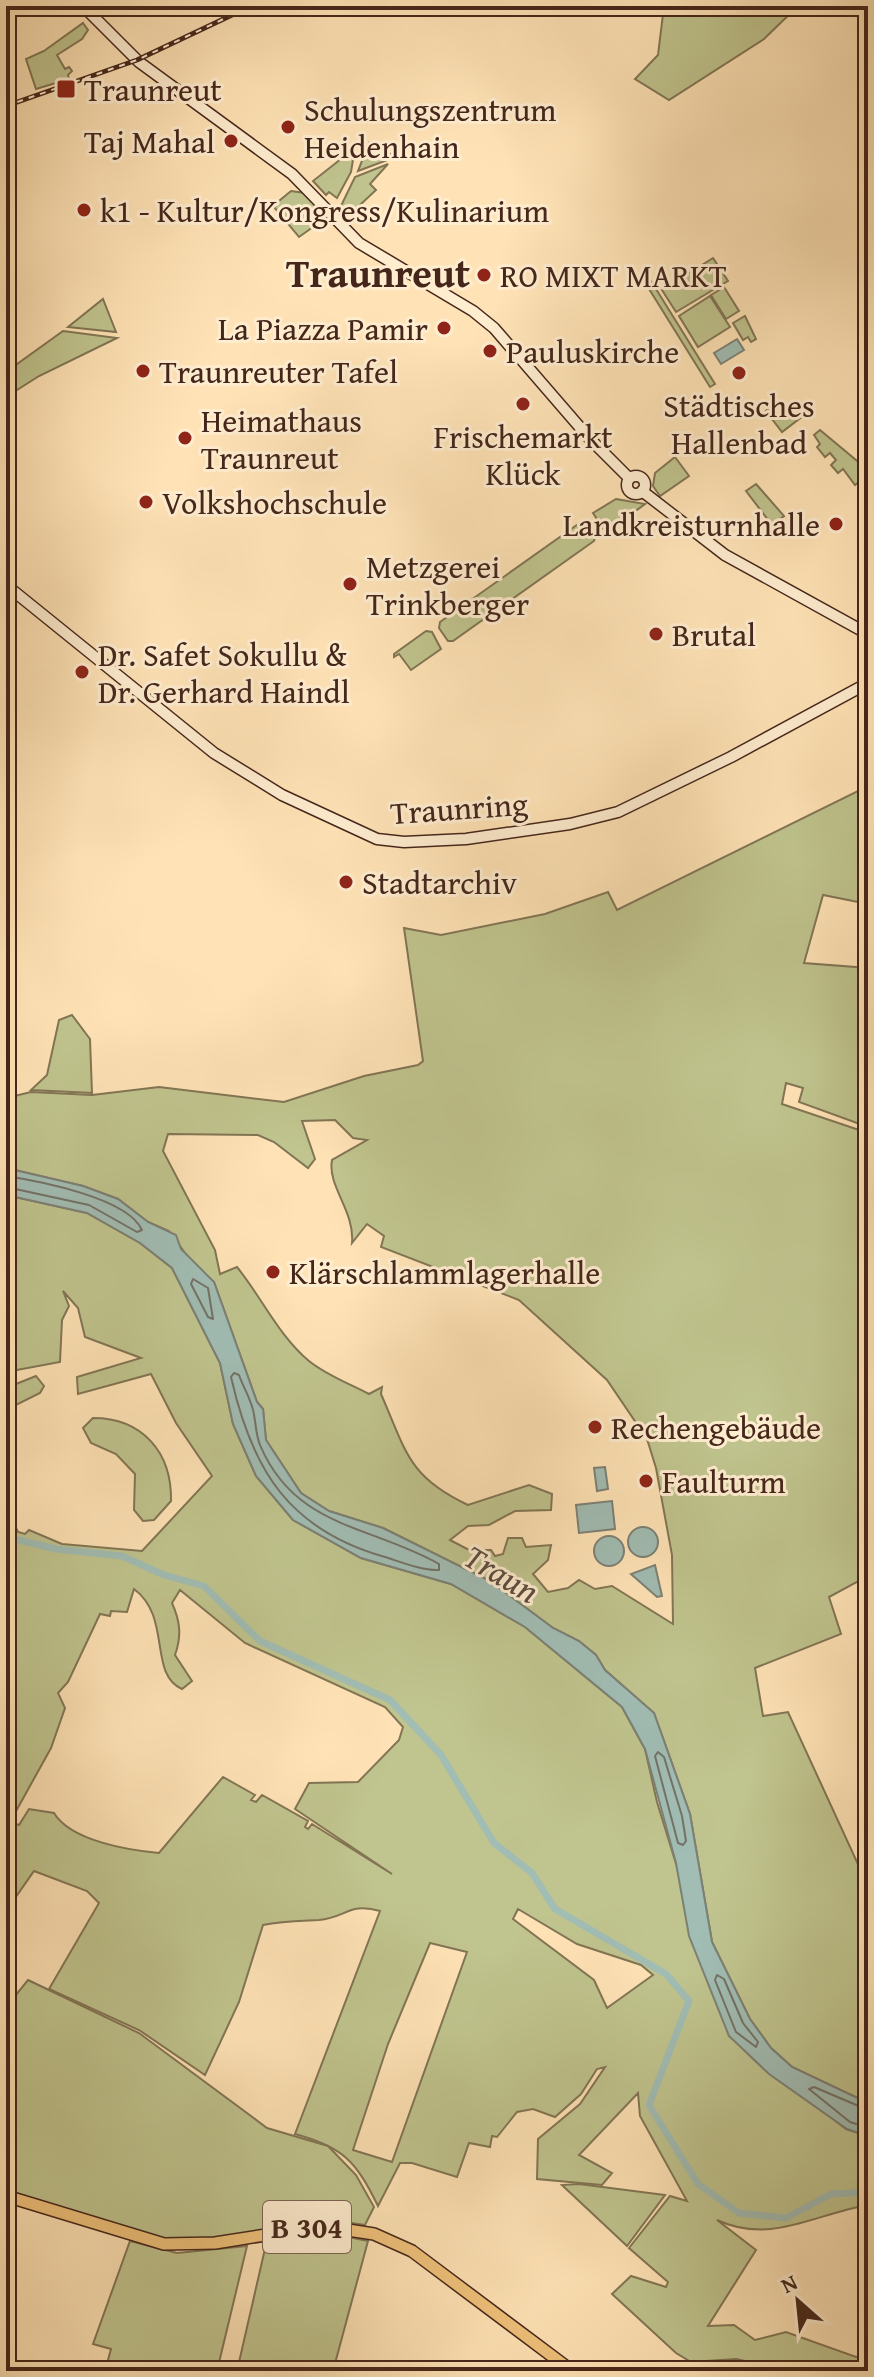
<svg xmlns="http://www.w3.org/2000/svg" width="874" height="2377" viewBox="0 0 874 2377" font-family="'Gentium Book Plus',serif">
	<rect width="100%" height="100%" fill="#ffe3b6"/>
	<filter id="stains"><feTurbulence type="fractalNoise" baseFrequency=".0025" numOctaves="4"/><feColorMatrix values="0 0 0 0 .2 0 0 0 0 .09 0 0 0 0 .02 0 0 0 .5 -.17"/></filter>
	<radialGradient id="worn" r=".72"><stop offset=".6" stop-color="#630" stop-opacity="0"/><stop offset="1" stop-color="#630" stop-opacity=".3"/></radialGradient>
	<g fill="#c0c48e" stroke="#827554" stroke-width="2" fill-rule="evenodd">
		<path d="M664 6H798L764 39 669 100 635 79 658 55Z"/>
		<path d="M83 23 88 30 82 39 57 55 65 69 69 67 72 71 68 75 69 79 36 89 26 59 44 51Z"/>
		<path d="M369 143 391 154 390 159 358 171Z"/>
		<path d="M351 151 354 154 351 172 337 198 329 192 326 195 313 181Z"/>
		<path d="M388 164 370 184 376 190 345 219 338 212 355 177Z"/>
		<path d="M291 191 305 193 327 217 299 237 273 206Z"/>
		<path d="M713 258 728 281 676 312 662 290Z"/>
		<path d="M651 281 715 384 710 387 646 284Z"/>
		<path d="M724 287 739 311 726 319 711 295Z"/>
		<path d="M710 296 730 327 698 347 679 316Z"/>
		<path d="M103 299 116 332 68 327Z"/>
		<path d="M745 316 756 339 751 342 748 337 743 340 733 323Z"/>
		<path d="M63 331 117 338 39 376 6 397V372Z"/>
		<path d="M792 403 803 416 782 432 766 411 769 408 779 419Z"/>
		<path d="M820 430 868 470V487L861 480 855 485 843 469 838 473 831 465 836 460 830 453 825 457 817 447 820 444 814 435Z"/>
		<path d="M675 457 689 476 660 496 653 486 655 473Z"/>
		<path d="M756 484 784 516 772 525 746 491Z"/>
		<path d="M616 499 645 504 606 533 593 513Z"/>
		<path d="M581 522 595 537 594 541 453 641H448L439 628 440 622Z"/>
		<path d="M426 631 432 632 441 649 411 670 399 654 394 657V654Z"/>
		<path d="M868 786V904L823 895 804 963 868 968V1127L799 1102 803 1088 786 1083 782 1104 868 1133V1576L829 1597 841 1634 755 1668 763 1716 788 1712 868 1886V2103L792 2067 771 2048 750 2019 712 1942 690 1814 654 1713 605 1670 596 1655 579 1641 553 1628 490 1581 383 1528 329 1511 301 1493 266 1440 263 1409 257 1402 214 1282 193 1264 169 1231 148 1222 118 1199 83 1186 6 1168V1098L31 1092 92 1095 159 1087 284 1102 364 1076 418 1065 423 1061 404 928 441 935 545 914 608 892 617 910ZM335 1120 353 1138 367 1140 332 1160C327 1186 355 1211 352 1243L367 1224 384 1236 381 1247 519 1300 607 1380 647 1439 656 1468 672 1555 673 1624 612 1586 595 1589 579 1580 568 1588 548 1592 533 1574 548 1560 551 1545 526 1547 522 1538H508L503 1554 495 1556 491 1550H469L450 1540 468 1526 489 1525 515 1511 551 1510 552 1494 529 1485 468 1505C408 1477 406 1451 381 1394L382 1387 369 1394C350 1384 326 1375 309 1361 279 1336 262 1298 237 1267L220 1274 215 1250 163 1151 168 1134 258 1135 274 1142 308 1168 315 1159 302 1121Z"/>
		<path d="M72 1015 90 1039 92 1093 31 1090 47 1075 59 1020Z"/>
		<path d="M6 1195 87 1213 140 1243 172 1268 220 1363 233 1424 256 1476 293 1520 361 1558 451 1584 525 1627 622 1707 645 1749 657 1802 729 2036 846 2129 868 2136V2205C814 2214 771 2245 717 2220L756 2250 708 2326 734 2325 755 2340 786 2332 856 2357 868 2353V2371H791L736 2359 691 2362 676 2353 612 2294 631 2276 666 2287 668 2282 629 2248 670 2196 687 2201 640 2116 638 2093 579 2155 612 2173 602 2185 537 2179 538 2139 580 2104 605 2067 597 2069 581 2094 555 2117 533 2109 517 2112 497 2137 492 2136 490 2147 469 2143 457 2177 412 2163H400L378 2206C356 2161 343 2147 295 2134L380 1911C349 1902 346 1918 319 1920 299 1921 282 1921 263 1925L239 2002 205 2075 139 2030 49 1989 99 1903 87 1891 34 1871 6 1911V1521L13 1522 18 1532 25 1534 29 1530 62 1544 142 1551 212 1476 176 1423 151 1374 78 1394 77 1377 141 1358 85 1337 78 1308 63 1291 69 1306 62 1320 60 1362 6 1372ZM134 1589C172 1617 148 1674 182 1689L192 1681 175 1655C182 1635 180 1621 172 1603L180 1590 245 1643 385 1707 403 1727 399 1740 358 1782 309 1783 295 1809 392 1874 312 1824 308 1829 305 1827 308 1821 262 1795 256 1802 251 1800 255 1795 223 1777 159 1853C128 1850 71 1841 54 1813L29 1809 19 1825 10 1822 51 1748 65 1708 58 1693 68 1682 100 1614 110 1616 111 1611 127 1612ZM518 1909 577 1944 641 1965 653 1975 607 2008 594 1980 513 1919ZM430 1943 467 1952 392 2162 353 2150 388 2044Z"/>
		<path d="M36 1376 44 1386 40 1393 6 1410V1388Z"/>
		<path d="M93 1418C142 1418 172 1452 171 1501L154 1520 143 1521 134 1510 135 1474 116 1454 91 1443 83 1428Z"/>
		<path d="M28 1980 139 2033 267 2128 328 2146 356 2175 374 2207 365 2225C300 2214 274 2232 214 2239 145 2247 72 2212 6 2192V2007Z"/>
		<path d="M579 2184 665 2195 627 2246 562 2185Z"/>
		<path d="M329 2233 368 2241 333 2371H237L267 2240Z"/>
		<path d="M130 2241 177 2253 247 2246 217 2371H105L111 2349 93 2344Z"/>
	</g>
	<g fill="#a1bdb4" stroke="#7c8176" stroke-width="2">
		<path d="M737 339 744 350 721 364 714 353Z"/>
		<path d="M6 1168 83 1186 118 1199 148 1222 176 1235 181 1249 214 1282 257 1402 263 1409 266 1440 301 1493 329 1511 383 1528 490 1581 553 1628 579 1641 596 1655 605 1670 654 1713 690 1814 712 1942 750 2019 771 2048 792 2067 868 2103V2136L847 2129 769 2074 729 2036 689 1936 676 1863 645 1749 622 1707 525 1627 451 1584 361 1558 293 1520 256 1476 233 1424 220 1363 172 1268 140 1243 87 1213 6 1195Z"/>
		<path d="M605 1467 608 1489 597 1491 594 1468Z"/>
		<path d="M612 1501 615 1529 579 1533 576 1505Z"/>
		<circle cx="643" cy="1542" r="15"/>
		<circle cx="609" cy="1551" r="15"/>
		<path d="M655 1565 662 1596 657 1597 631 1574Z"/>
	</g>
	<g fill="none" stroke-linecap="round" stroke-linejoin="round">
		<g stroke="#737267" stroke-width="2">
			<path d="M6 1176C39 1181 128 1198 142 1230L137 1232 89 1205 6 1187"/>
			<path d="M193 1279 208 1288 213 1319 208 1317 191 1284Z"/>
			<path d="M234 1373 239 1375C243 1387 253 1403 254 1415 256 1425 256 1435 260 1445 295 1528 370 1525 439 1564V1570C423 1571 401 1562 385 1557 289 1530 252 1470 231 1377Z"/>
			<path d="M658 1752 664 1757 682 1816 686 1841 683 1845 678 1843 655 1756Z"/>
			<path d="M717 1975 724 1979 743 2023 758 2042 756 2047 736 2032 715 1980Z"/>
			<path d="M868 2110 814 2087 809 2089 850 2122 868 2128"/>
		</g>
		<path stroke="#a1bdb4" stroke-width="7" d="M6 1537 56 1549 122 1556 164 1575 204 1586 260 1641 390 1700 441 1755 494 1843 532 1873 555 1909 666 1974 689 2001 649 2105 698 2184 739 2213 786 2218 831 2194 868 2192"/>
		<g stroke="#45261a" stroke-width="13">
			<g id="secondary">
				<path d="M83 6 139 62 292 174 359 243 473 311 494 328 590 439 629 478"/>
				<circle cx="636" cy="485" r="9"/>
				<path d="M642 491 725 555 868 634"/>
				<path d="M6 585 214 753 282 795 377 839 404 842 466 839 570 824 618 812 731 757 868 683"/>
			</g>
		</g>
		<g stroke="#45261a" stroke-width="14">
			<g id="primary">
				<path d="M6 2196 164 2244 215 2243 322 2226 374 2234 412 2251 572 2371"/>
				<path d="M691 2371H739"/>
			</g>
		</g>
		<use href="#secondary" stroke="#ffedd0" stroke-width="10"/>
		<use href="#primary" stroke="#f0c27b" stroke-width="11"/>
		<g stroke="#45261a" stroke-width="5">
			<path id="rail" d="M6 106 137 60 251 6"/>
		</g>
		<use href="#rail" stroke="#ffedd0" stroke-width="2" stroke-dasharray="6" stroke-linecap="butt"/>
	</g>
	<g fill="#8f2418" stroke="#ffedd0" stroke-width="3">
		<rect x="56" y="79" width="20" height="20" rx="4"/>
		<circle cx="288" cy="127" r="8"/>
		<circle cx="231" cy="141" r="8"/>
		<circle cx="84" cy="210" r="8"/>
		<circle cx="484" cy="275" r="8"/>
		<circle cx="444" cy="328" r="8"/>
		<circle cx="490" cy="351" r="8"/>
		<circle cx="143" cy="371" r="8"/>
		<circle cx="739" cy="373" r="8"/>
		<circle cx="523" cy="404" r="8"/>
		<circle cx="185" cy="438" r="8"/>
		<circle cx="146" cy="502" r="8"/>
		<circle cx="836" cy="524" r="8"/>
		<circle cx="350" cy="584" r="8"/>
		<circle cx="656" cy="634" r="8"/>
		<circle cx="82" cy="672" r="8"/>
		<circle cx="346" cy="882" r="8"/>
		<circle cx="273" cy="1272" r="8"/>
		<circle cx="595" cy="1427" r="8"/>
		<circle cx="646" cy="1481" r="8"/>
	</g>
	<g text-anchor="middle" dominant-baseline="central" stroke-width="6" stroke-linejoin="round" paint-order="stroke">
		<rect fill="#ffedd0" stroke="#7d6251" stroke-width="2" x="263" y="2201" width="88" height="52" rx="6"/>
		<g font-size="30" font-weight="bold" fill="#45261a">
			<text x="307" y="2227">B 304</text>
		</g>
		<g font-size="32" fill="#45261a" stroke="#ffedd0" text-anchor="start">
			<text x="84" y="89">Traunreut</text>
			<text x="304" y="109">Schulungszentrum<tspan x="304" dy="37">Heidenhain</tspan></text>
			<text x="215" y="141" text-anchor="end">Taj Mahal</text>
			<text x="100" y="210">k1 - Kultur/Kongress/Kulinarium</text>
			<text x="500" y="275">RO MIXT MARKT</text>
			<text x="428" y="328" text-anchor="end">La Piazza Pamir</text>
			<text x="506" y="351">Pauluskirche</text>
			<text x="159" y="371">Traunreuter Tafel</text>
			<text x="739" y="405" text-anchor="middle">Städtisches<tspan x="739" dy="37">Hallenbad</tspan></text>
			<text x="201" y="420">Heimathaus<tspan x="201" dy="37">Traunreut</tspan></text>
			<text x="523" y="436" text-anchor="middle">Frischemarkt<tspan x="523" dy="37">Klück</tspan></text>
			<text x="162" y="502">Volkshochschule</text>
			<text x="820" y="524" text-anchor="end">Landkreisturnhalle</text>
			<text x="366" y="566">Metzgerei<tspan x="366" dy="37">Trinkberger</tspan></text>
			<text x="672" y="634">Brutal</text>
			<text x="98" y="654">Dr. Safet Sokullu &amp;<tspan x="98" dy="37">Dr. Gerhard Haindl</tspan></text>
			<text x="362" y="882">Stadtarchiv</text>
			<text x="289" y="1272">Klärschlammlagerhalle</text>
			<text x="611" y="1427">Rechengebäude</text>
			<text x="662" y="1481">Faulturm</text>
		</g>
		<g font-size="32" fill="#45261a" stroke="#ffedd0">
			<text transform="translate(459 808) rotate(-4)">Traunring</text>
		</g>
		<g font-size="34" font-style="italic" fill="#5c4c40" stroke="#ffedd0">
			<text transform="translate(502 1573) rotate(31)">Traun</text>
		</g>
		<g font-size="40" font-weight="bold" fill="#45261a" stroke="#ffedd0">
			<text x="378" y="272">Traunreut</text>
		</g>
	</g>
	<rect width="874" height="2377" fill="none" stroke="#ffe3b6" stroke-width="32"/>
	<rect x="8" y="8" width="858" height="2361" fill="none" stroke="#45261a" stroke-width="4"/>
	<rect x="16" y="16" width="842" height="2345" fill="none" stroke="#45261a" stroke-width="2"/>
	<g transform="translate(798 2301) rotate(333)" stroke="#ffedd0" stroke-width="6" paint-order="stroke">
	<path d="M0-6L14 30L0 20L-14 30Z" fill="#45261a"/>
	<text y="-12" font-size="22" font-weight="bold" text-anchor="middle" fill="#45261a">N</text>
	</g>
	<rect width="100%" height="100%" filter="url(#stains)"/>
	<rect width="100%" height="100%" fill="url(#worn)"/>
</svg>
